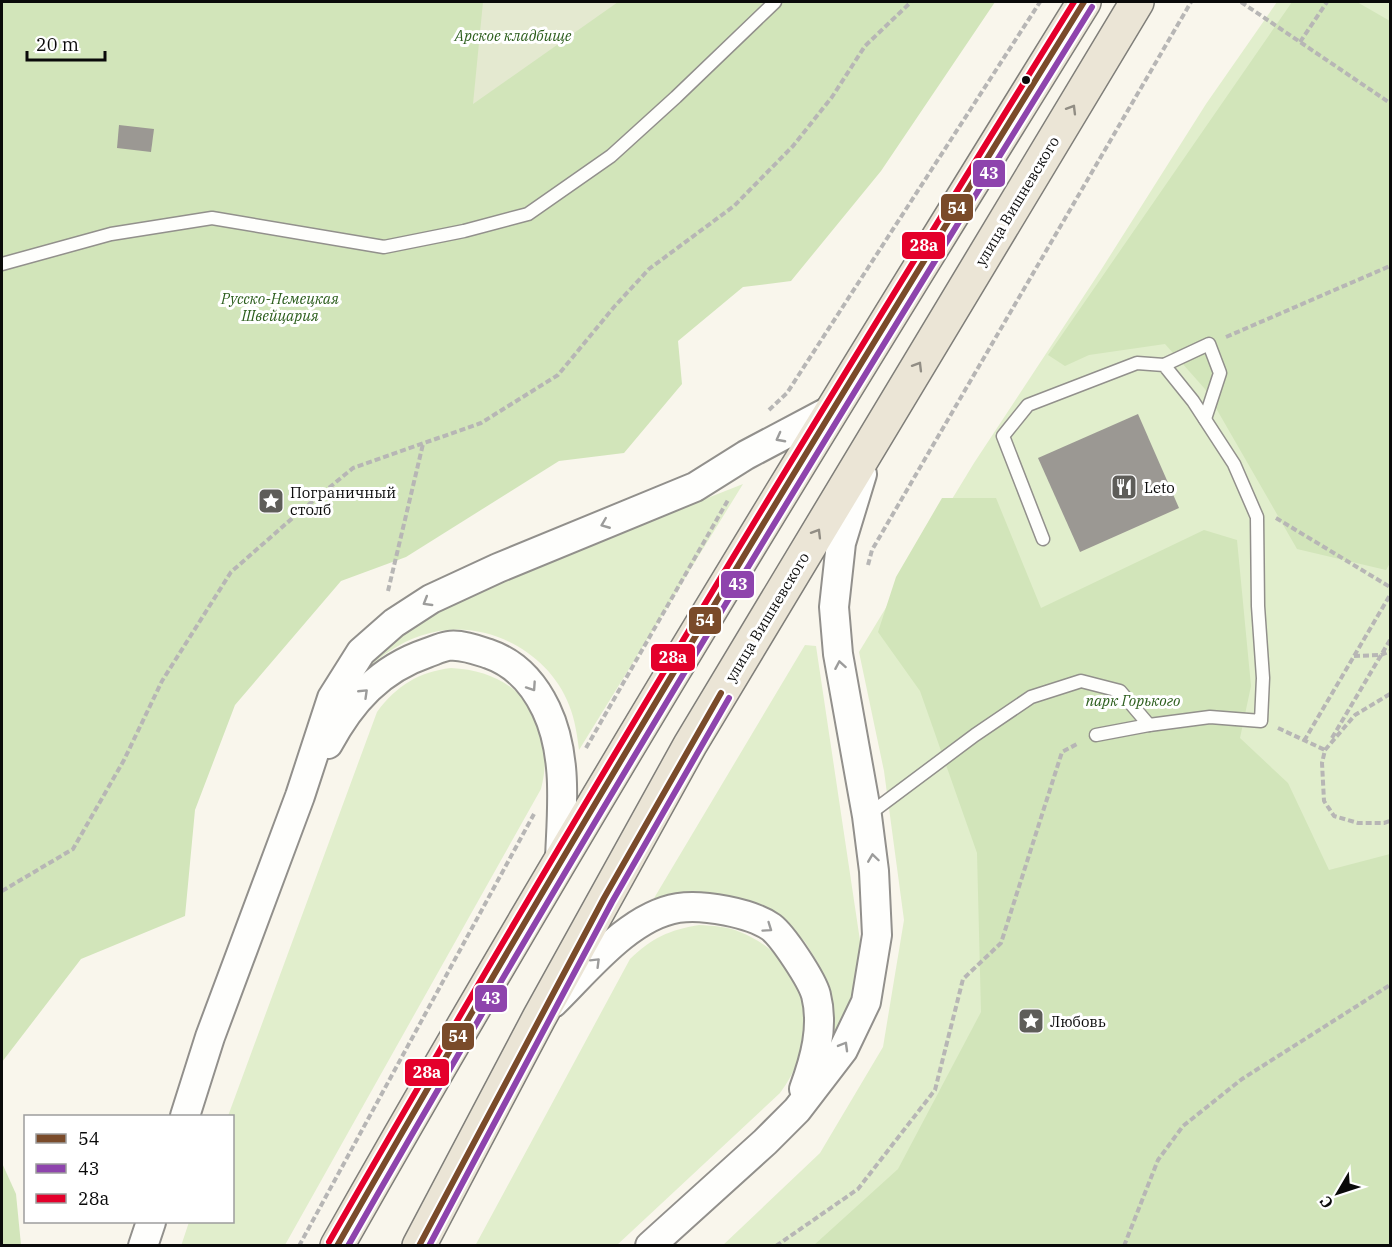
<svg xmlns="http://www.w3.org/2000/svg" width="1392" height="1247" viewBox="0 0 1392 1247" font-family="'IBM Plex Serif',serif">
	<rect width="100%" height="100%" fill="#f9f6ec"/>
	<g fill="#e1eecc">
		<path d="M1277 2H1390V1245L722 1246 820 1153 883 1047 904 920 884 771 859 652 974 463 1101 270 1206 104Z"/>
		<path d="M743 484 579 750C577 734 575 720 569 705 549 652 485 618 430 633 406 639 388 651 370 666L378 649 439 604Z"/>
		<path d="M805 645 816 646 862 954 858 991 827 1059 828 986 818 963 805 942 787 925 647 910Z"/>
		<path d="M451 668C520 671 558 722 541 789L285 1245 181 1246 189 1222H232V1116H228L377 712C397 685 419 672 451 668Z"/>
		<path d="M699 925C713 926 727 926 740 932 810 960 823 1036 780 1093L617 1245 475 1246 630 959C652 938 669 930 699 925Z"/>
	</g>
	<g fill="#d2e5ba">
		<path d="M2 2H995L881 171 791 281 743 287 678 341 682 384 624 453 559 461 406 557 341 581 235 705 195 810 185 916 81 959 2 1062Z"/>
		<path d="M1292 2H1357L1390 21V563L1386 570 1297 549 1205 389 1165 344 1089 355 1065 366 1048 355Z"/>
		<path d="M942 498H996L1041 608 1204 530 1237 540 1251 686 1240 738 1288 783 1329 870 1390 854V1245L813 1246 898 1169 981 1012 977 853 920 691 878 632 896 577Z"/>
		<path d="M2 1163 16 1194 21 1245H2Z"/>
	</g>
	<path fill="#e4e9d0" d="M483 2H618L473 104Z"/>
	<g fill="#9b9893">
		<path d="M119 125 154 129 151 152 117 148Z"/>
		<path d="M1138 414 1179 508 1080 552 1038 458Z"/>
	</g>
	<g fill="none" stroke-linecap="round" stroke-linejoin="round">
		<g stroke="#92908c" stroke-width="15">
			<g id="service">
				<path d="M2 264 111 234 212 218 384 247 464 231 528 214 611 156 676 97 775 2"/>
				<path d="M1164 365 1209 344 1220 373 1205 419"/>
				<path d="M1096 735 1149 725"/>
				<path d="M868 815 975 735 1031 697 1081 681 1120 691 1149 725 1210 717 1261 721 1263 678 1258 606 1257 517 1234 464 1193 401 1164 365 1137 363 1028 405 1003 436 1043 539"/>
			</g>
		</g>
		<g stroke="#92908c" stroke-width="32">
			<g id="tertiary">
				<path d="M328 744C351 701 380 669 427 653 433 651 441 647 448 646 461 644 477 650 489 654 515 663 534 684 546 709 568 755 562 809 560 858"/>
				<path d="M553 1003C587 970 629 916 678 908 703 904 751 913 771 927 783 936 812 980 816 995 824 1027 815 1059 804 1089"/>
				<path d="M185 1116 210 1037 300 796 332 698 361 652 394 623 431 599 498 568 695 487 746 455 831 410"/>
				<path d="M143 1246 151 1222"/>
				<path d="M650 1246 765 1142 797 1110 843 1050 866 1002 877 935 874 871 867 816 838 654 834 607 841 543 862 474"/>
			</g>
		</g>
		<g stroke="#7f7e79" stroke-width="36">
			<g id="primary">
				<path d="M337 1246C576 824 829 413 1084 2"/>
				<path d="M419 1246 539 1018 690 745 1137 2"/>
			</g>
		</g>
		<g stroke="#b7b6b5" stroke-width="4" stroke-dasharray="6 3" stroke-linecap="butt">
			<path d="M1241 2 1390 103"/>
			<path d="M1300 42 1327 2"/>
			<path d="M1226 337 1390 266"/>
			<path d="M769 410 787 393 1040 2"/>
			<path d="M1276 518 1390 587"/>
			<path d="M868 565 872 550 1191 2"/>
			<path d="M388 591 423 444"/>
			<path d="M1354 656 1381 655 1390 651"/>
			<path d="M1390 694 1355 715 1325 750 1322 763 1324 801 1334 816 1358 823H1384L1390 821"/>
			<path d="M1278 728 1325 750"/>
			<path d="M1332 738 1390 640"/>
			<path d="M1304 741 1390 595"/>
			<path d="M586 748 728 500"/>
			<path d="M2 891 73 849 124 760 162 681 231 572 296 515 353 468 481 423 558 375 614 307 649 269 734 206 793 146 832 97 865 46 911 2"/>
			<path d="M299 1246 534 814"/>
			<path d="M776 1246 858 1189 935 1090 963 979 1001 943 1062 752 1079 743"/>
			<path d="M1124 1246 1158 1160 1183 1126 1242 1079 1390 985"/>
		</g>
		<use href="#service" stroke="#fefefc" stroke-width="12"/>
		<use href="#tertiary" stroke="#fefefc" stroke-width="28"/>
		<use href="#primary" stroke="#ebe5d6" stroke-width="33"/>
		<g stroke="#fff" stroke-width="10">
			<g id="bus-1">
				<path d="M337 1246C577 826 829 413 1084 2"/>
				<path d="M419 1246 604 898 721 693"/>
			</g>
		</g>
		<g stroke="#fff" stroke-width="10">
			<g id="bus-2">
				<path d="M348 1246C587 827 838 416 1092 7"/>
				<path d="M429 1246 612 902 729 698"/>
			</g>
		</g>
		<g stroke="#fff" stroke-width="10">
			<path id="bus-3" d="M329 1242C569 823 820 411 1074 2"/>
		</g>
		<use href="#bus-1" stroke="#7a4b2a" stroke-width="6"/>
		<use href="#bus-2" stroke="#8e44ad" stroke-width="6"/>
		<use href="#bus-3" stroke="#e4002b" stroke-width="6"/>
	</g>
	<defs><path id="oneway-chevron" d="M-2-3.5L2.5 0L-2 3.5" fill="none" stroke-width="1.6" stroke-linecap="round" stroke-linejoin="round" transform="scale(1.5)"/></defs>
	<g stroke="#918d84">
		<use href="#oneway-chevron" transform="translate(1072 109) rotate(-59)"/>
		<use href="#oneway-chevron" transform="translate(918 366) rotate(-59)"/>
		<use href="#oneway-chevron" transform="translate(817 533) rotate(-59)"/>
	</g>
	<g stroke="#9c9c9b">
		<use href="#oneway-chevron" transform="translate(780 438) rotate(152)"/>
		<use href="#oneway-chevron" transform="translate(605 524) rotate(158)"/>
		<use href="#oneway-chevron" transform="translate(427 602) rotate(149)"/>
		<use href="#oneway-chevron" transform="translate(840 665) rotate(-100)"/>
		<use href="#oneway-chevron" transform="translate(532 687) rotate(56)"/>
		<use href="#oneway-chevron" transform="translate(364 693) rotate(-44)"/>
		<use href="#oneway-chevron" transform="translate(873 858) rotate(-98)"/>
		<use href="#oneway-chevron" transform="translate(768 928) rotate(35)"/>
		<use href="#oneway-chevron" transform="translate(596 962) rotate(-45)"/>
		<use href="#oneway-chevron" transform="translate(844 1046) rotate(-60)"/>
	</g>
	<defs>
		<g id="restaurant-square" transform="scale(1.35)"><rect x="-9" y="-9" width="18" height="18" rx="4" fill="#5e5d59" stroke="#fff"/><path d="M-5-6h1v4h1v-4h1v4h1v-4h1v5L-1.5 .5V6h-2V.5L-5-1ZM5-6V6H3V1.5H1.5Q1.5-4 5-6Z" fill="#fff"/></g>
		<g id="sight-square" transform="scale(1.35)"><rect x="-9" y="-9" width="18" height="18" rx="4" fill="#5e5d59" stroke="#fff"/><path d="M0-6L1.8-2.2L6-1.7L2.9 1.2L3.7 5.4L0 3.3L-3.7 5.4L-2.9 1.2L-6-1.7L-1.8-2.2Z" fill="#fff"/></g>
	</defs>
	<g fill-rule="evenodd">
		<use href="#restaurant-square" x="1124" y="487"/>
		<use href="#sight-square" x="271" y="501"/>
		<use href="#sight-square" x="1031" y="1021"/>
	</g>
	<circle fill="#0a0a0a" stroke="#fff" stroke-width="2" cx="1026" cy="80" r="5"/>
	<g text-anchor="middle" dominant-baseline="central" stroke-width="6" stroke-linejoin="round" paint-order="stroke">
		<g font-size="15" font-style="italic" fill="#2c5e1d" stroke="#fff">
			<text x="513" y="35">Арское кладбище</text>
			<text x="280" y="298">Русско-Немецкая<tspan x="280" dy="17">Швейцария</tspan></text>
			<text x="1133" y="700">парк Горького</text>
		</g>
		<g font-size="15" fill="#0a0a0a" stroke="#fff">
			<text transform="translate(1017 201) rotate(-59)">улица Вишневского</text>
			<text transform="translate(767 617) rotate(-59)">улица Вишневского</text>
		</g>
		<g font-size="15" fill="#0a0a0a" stroke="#fff" text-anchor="start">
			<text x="1144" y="487">Leto</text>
			<text x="290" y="492">Пограничный<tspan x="290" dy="17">столб</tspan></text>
			<text x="1050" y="1021">Любовь</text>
		</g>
	</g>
	<g stroke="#fff" stroke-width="2">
		<rect x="972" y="159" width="34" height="29" rx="6" fill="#8e44ad"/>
		<rect x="940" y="193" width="34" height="29" rx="6" fill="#7a4b2a"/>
		<rect x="901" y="231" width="45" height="29" rx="6" fill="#e4002b"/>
		<rect x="720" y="570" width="35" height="29" rx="6" fill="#8e44ad"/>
		<rect x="688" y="606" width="34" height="29" rx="6" fill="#7a4b2a"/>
		<rect x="650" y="643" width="46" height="29" rx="6" fill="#e4002b"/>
		<rect x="474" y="984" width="34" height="29" rx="6" fill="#8e44ad"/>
		<rect x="441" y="1022" width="34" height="29" rx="6" fill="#7a4b2a"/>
		<rect x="404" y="1058" width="46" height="29" rx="6" fill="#e4002b"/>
	</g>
	<g font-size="16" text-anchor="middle" font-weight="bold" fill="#fff">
		<text x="989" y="179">43</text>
		<text x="957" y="214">54</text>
		<text x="924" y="251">28a</text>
		<text x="738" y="590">43</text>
		<text x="705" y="626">54</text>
		<text x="673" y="663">28a</text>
		<text x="491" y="1004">43</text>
		<text x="458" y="1042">54</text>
		<text x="427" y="1078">28a</text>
	</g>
	<rect width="1392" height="1247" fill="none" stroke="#0a0a0a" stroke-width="6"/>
	<rect x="24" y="1115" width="210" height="108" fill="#ffffff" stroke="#9d9d9d" stroke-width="1.5"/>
	<rect x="36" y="1134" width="30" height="9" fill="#7a4b2a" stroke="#9d9d9d" stroke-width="1.5"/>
	<text x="78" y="1145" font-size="18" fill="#0a0a0a">54</text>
	<rect x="36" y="1164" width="30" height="9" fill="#8e44ad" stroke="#9d9d9d" stroke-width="1.5"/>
	<text x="78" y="1175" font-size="18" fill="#0a0a0a">43</text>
	<rect x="36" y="1194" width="30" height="9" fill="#e4002b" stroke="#9d9d9d" stroke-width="1.5"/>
	<text x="78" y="1205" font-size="18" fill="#0a0a0a">28a</text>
	<g transform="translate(1338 1193) rotate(231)" stroke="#ffffff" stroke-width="4.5" paint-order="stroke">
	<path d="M0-4.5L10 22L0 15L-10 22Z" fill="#0a0a0a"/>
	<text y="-9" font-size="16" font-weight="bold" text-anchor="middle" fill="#0a0a0a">С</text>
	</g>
	<path d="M27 51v9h78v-9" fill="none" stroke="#0a0a0a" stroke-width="3"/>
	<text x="36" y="51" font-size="18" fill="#0a0a0a" stroke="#ffffff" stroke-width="4.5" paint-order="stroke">20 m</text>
</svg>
